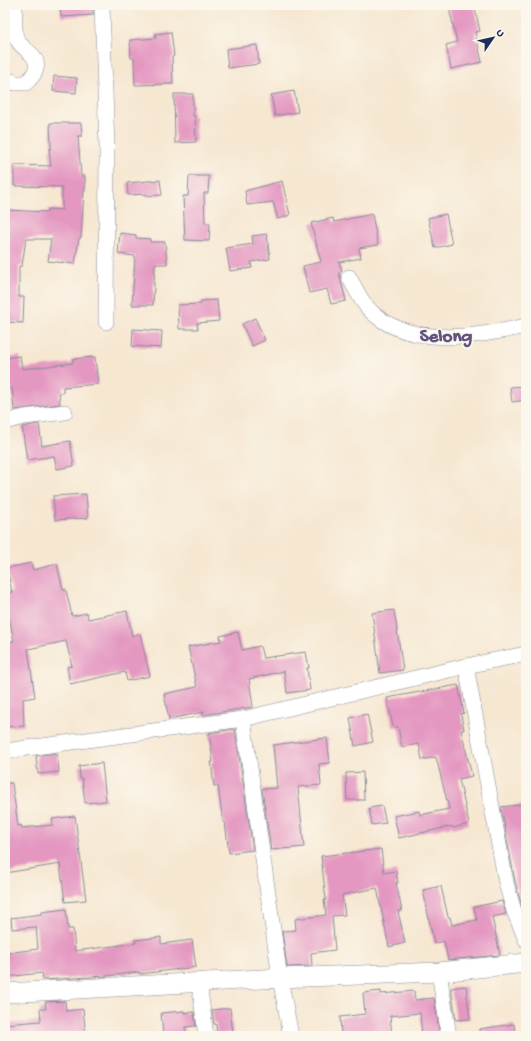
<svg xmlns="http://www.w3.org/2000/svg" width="531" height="1041" viewBox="0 0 531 1041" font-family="'Gochi Hand',sans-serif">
	<rect width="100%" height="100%" fill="#fbf7ec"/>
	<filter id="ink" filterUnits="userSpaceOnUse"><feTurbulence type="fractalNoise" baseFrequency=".025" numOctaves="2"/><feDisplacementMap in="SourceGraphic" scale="8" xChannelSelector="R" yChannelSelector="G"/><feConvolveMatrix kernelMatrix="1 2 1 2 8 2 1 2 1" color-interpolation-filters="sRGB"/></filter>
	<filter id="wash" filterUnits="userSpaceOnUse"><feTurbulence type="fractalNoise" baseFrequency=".012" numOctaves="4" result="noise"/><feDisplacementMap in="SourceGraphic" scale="16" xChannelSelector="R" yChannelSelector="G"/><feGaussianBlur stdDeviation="0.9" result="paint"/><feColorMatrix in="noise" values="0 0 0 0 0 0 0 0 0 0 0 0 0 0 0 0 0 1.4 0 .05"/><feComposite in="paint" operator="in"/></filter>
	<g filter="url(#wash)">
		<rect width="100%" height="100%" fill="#f6e7d1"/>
		<g id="blocks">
			<g fill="#e497c1">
				<path d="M60 5H93V15L61 17Z"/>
				<path d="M464 5H474L480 31 475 32 482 62 451 69 446 45 457 42 449 8Z"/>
				<path d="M171 32 174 56 172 57 173 84 135 85 134 58H131L130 40 156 38 155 34Z"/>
				<path d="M257 45 259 64 228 68 226 49Z"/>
				<path d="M54 76 77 78 76 93 53 91Z"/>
				<path d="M294 91 298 112 275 116 271 95Z"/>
				<path d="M174 94H193V116H195L196 142 175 143Z"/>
				<path d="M50 123H81L82 136H78L81 176H85V191H84L81 238H79L75 264 48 261 51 239H26L22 266H19V297H24L23 323 5 322V210L48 212V209L62 210V187L14 186V165L51 166 49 149H51Z"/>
				<path d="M189 176H209L208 193H204L205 223H210L209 241 185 240 183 196H188Z"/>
				<path d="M160 180 162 195 147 196 146 194 128 195 127 183Z"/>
				<path d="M282 181 290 215 278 219 273 202 247 205 245 191Z"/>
				<path d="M372 214 378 245 359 248 361 258 339 262 342 271 339 273 346 301 331 304 327 289 309 293 303 266 321 262 311 223 333 218 334 222Z"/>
				<path d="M446 214 452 244 435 248 428 218Z"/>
				<path d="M120 233 136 235V238L150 239V242H165L167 264H155L153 305H132L135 256 118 254Z"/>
				<path d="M267 234 270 259 251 262 252 268 230 271 226 248 253 244 252 236Z"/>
				<path d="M217 300 219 321 197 323 198 329H179L178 305 201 304V301Z"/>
				<path d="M255 318 265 340 252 346 242 324Z"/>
				<path d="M133 329 162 331 161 348 132 346Z"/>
				<path d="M20 356 22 369 73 363 72 359 95 357 98 384 63 387V393H59L60 404 14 410 12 388 5 389V358Z"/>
				<path d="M526 386V400L512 402 510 387Z"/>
				<path d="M39 424 42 446 70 441 74 466 57 469 54 456 27 460 22 427Z"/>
				<path d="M86 494 88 518 55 520 53 496Z"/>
				<path d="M31 563 33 570 57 564 63 590H66L72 616 87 613 88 619 127 611 132 636 140 634 150 676 127 681 125 672 70 684 67 667 72 666 66 641 28 649 35 697 23 699 24 726 5 727V642L14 641 5 597V593L12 592 7 568Z"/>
				<path d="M394 610 403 670 380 673 372 613Z"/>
				<path d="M238 632 242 650 260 646 263 658 306 652 309 668H307L310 690 287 693 284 671 249 679 253 707 203 715V712L169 719 164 694 197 687 188 647 221 641 220 636Z"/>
				<path d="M458 685 464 713 461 714 464 730H461L472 776 459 779 469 824 453 828 452 826 399 838 394 816 419 811 420 815 449 809 436 757 422 760 419 744 402 747 398 727H393L387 698Z"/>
				<path d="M367 714 373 742 355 746 350 718Z"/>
				<path d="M235 729 253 850 229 853 225 822H223L218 786H214L211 762H213L209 733Z"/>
				<path d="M327 738 330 763 319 764 321 785 298 787 304 847 271 850 262 789 277 788 273 745Z"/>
				<path d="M57 753 59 772 38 774 36 756Z"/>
				<path d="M102 763 106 801 85 803 82 778 80 779 79 766Z"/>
				<path d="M363 772 364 800H347L346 773Z"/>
				<path d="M5 783H12L18 826 21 825 22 828 53 825 52 819 75 816 86 900 65 902 60 864 5 873Z"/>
				<path d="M526 804V907H522L515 881 501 807Z"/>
				<path d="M382 806 386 823 372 825 369 808Z"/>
				<path d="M381 849 384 873 396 871 398 883H396L402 911H398L405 943 389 947 377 888 342 895 345 915 332 916 335 950 311 953 312 966 287 967 282 931 296 930 295 919 326 915 324 900H326L321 856Z"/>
				<path d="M441 886 448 917H450L452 925 477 920 474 907 502 901 506 914 492 917 500 955 448 960 444 941 434 944 423 890Z"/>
				<path d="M66 909 68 929H73L75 951 136 943 135 940 161 937V944L192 940 196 967 140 974 139 972 106 976 43 980 42 973 5 977V953L38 949 36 927 12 929 11 918 42 914V912Z"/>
				<path d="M466 986 470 1019 456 1020 451 988Z"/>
				<path d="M381 991V994L414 991 415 1000 434 998 440 1036H422L420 1013 390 1016 392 1036H367V1033L341 1035 340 1017 365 1014 363 993Z"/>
				<path d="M65 1001 66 1011 83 1009 86 1036H5V1024L41 1021 40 1009H46L45 1002Z"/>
				<path d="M230 1008 233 1033 217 1035 216 1024H214L212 1010Z"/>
				<path d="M184 1011V1013L194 1012 196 1026 185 1027 186 1036H163L161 1013Z"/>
				<path d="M514 1024 516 1036H480L479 1029Z"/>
			</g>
		</g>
	</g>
	<g filter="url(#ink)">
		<use href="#blocks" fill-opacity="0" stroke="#888b98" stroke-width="1"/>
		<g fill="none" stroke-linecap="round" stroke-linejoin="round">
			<g stroke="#888b98" stroke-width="16">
				<g id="minor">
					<path d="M102 5 107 149 106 322"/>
					<path d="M5 78 15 83H26C34 76 41 66 33 56 27 49 19 46 16 37 13 27 15 15 15 5"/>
					<path d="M349 277C356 290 363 305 375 315 415 348 480 336 526 326"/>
					<path d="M5 422 24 417 65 412"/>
					<path d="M466 666 506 883 514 911 526 940"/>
					<path d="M243 719 280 978 291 1036"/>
					<path d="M5 751 243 719 466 666 526 654"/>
					<path d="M439 972 449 1036"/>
					<path d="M199 982 206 1036"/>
				</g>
			</g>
			<g stroke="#888b98" stroke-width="20">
				<path id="tertiary" d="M5 993 280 978 439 972 526 963"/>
			</g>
			<use href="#minor" stroke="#fff" stroke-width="15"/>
			<use href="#tertiary" stroke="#fff" stroke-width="19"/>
		</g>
	</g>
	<g text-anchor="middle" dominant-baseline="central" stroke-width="3.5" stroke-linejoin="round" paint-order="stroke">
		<g font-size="19" font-weight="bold" fill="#615381" stroke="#fbf7ec">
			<text x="446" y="337">Selong</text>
		</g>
	</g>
	<rect width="531" height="1041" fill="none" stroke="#fbf7ec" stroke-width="20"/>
	<g transform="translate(493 38) rotate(56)" stroke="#fbf7ec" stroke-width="3" paint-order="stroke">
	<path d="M0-3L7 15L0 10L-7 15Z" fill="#1b2f5e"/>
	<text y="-6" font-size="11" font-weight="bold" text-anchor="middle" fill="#1b2f5e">U</text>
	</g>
</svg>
